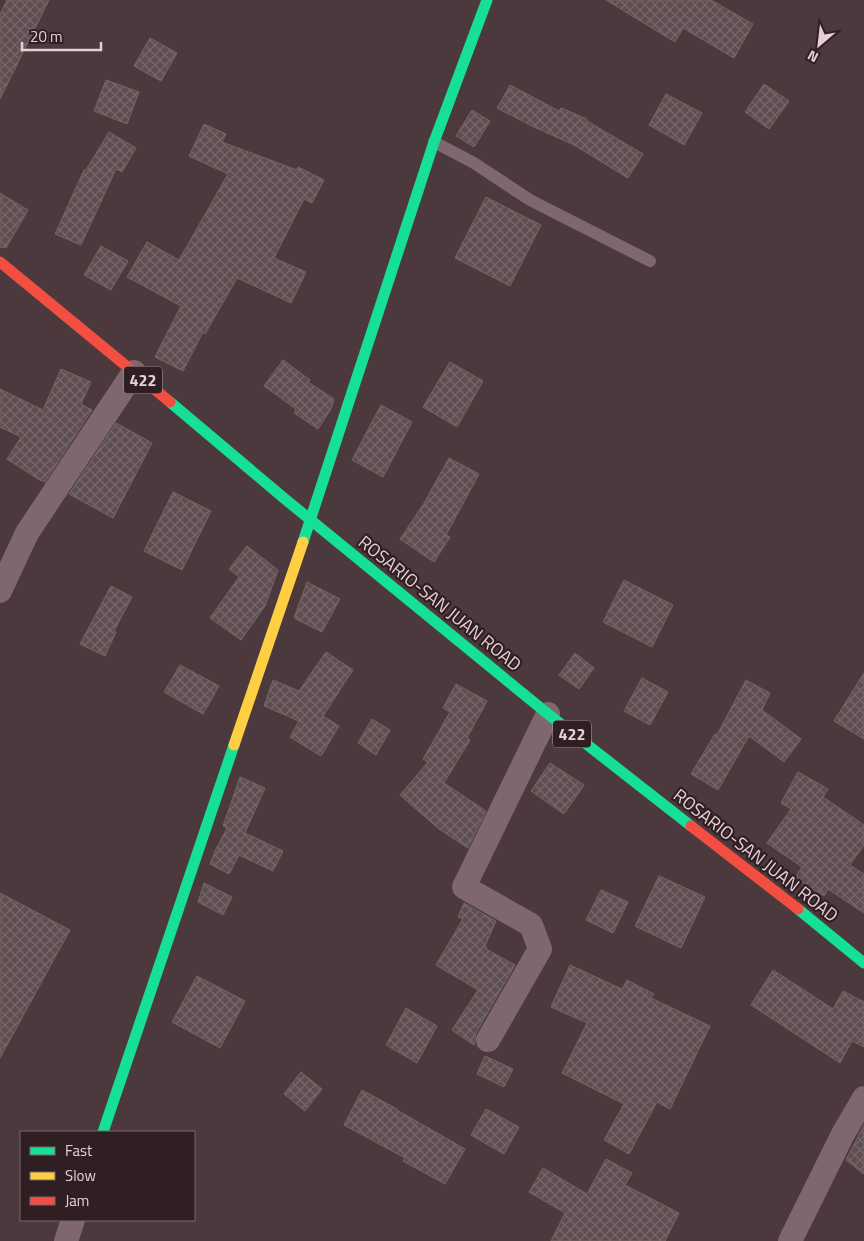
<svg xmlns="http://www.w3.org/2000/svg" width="864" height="1241" viewBox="0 0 864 1241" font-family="'Titillium Web',sans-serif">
	<defs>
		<pattern id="building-cross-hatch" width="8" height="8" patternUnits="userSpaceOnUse" patternTransform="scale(1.25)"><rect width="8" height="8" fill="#5e4e51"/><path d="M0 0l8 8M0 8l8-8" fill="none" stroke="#756669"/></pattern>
	</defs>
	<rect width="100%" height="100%" fill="#4c393e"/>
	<g fill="url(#building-cross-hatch)" stroke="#756466">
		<path d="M7 0H49L0 99V14Z"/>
		<path d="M606 0H711L753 24 734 58 683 28 675 42Z"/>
		<path d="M150 38 177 53 161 81 134 66Z"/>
		<path d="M106 80 139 92 127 124 94 111Z"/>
		<path d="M764 84 789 101 769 129 745 112Z"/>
		<path d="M510 85 559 111 561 108 587 119V121L643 154 628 178 574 145 534 127 497 108Z"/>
		<path d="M666 94 702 113 684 145 649 125Z"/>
		<path d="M472 110 490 121 474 147 456 136Z"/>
		<path d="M204 124 226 134 222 142 297 170 298 167 324 180 312 203 304 199 274 258 306 272 291 303 237 278 205 334 203 332 183 371 155 357 181 306 127 277 147 242 179 260 228 174 189 156Z"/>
		<path d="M109 132 136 148 122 172 116 169 81 245 55 234 84 170H86Z"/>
		<path d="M0 193 28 210 6 248 0 247Z"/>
		<path d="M486 197 541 225 510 286 455 258Z"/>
		<path d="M101 246 128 261 111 290 84 275Z"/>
		<path d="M283 360 310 380 308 382 334 399 331 409 318 429 294 413 296 409 264 386Z"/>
		<path d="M450 362 483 381 457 427 423 407Z"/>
		<path d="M61 369 91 382 81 404 92 410 45 482 41 480V481L7 459 21 437 0 427V389L43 410Z"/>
		<path d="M381 405 412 422 383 477 352 460Z"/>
		<path d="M116 423 152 443 113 518 69 494Z"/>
		<path d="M449 458 479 474 446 535 450 537 434 562 400 539 423 505Z"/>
		<path d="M173 492 211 511 182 570 144 551Z"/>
		<path d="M247 546 278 570 265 606 241 640 210 618 239 577 229 569Z"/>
		<path d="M624 580 673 605 652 647 603 622Z"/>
		<path d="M307 582 340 599 322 632 294 618Z"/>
		<path d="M111 586 132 597 114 631 116 632 105 656 80 644Z"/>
		<path d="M326 652 353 670 323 716 339 726 321 756 290 737 299 721 264 706 273 680 299 691Z"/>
		<path d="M575 653 594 668 579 689 559 675Z"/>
		<path d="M180 665 219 686 203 714 164 692Z"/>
		<path d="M864 673V739L834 721Z"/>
		<path d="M642 678 668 692 650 725 624 711Z"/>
		<path d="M746 680 770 693 762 710 801 739 784 762 749 736 718 790 691 774 715 734 717 735Z"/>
		<path d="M456 684 487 701 467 738 470 740 444 783 486 811 468 848 439 829 400 795 428 762 423 759 450 712 443 708Z"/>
		<path d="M372 719 390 730 376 755 358 743Z"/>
		<path d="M550 763 584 785 564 814 531 791Z"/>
		<path d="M798 772 828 789 823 797 864 825V845L850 865 864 874V913L828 889 824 896 795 878 802 867 767 843 791 809 781 803Z"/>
		<path d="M240 777 265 788 245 833 283 851 273 871 239 855 229 874 210 864 215 851 227 828 223 826Z"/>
		<path d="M659 876 705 897 681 948 635 926Z"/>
		<path d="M204 883 232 897 223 915 198 902Z"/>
		<path d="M601 890 628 902 613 933 586 920Z"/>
		<path d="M0 893 70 930 0 1058Z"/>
		<path d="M464 903 496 921 485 946 487 947 486 949 515 965 476 1033 474 1045 452 1030 478 990 436 965 463 919 458 917Z"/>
		<path d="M570 965 622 989 627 980 654 994 651 998 710 1026 670 1109 657 1102 629 1154 604 1140 624 1104 562 1073 587 1023 551 1007Z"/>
		<path d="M773 970 833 1009 843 991 864 1002V1047L852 1041 840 1063 751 1005Z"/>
		<path d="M197 976 245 1001 220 1048 172 1022Z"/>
		<path d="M406 1008 437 1026 417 1063 386 1045Z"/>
		<path d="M485 1056 513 1069 504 1087 477 1074Z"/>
		<path d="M301 1072 322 1089 305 1111 284 1094Z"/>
		<path d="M362 1090 397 1109V1110L465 1149 445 1184 403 1161 405 1158 344 1125Z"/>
		<path d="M486 1109 519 1127 504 1154 471 1135Z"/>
		<path d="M864 1125V1174L846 1160Z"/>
		<path d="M606 1159 632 1173 625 1185 679 1213 665 1241H551L565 1213 529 1192 543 1168 587 1194Z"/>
	</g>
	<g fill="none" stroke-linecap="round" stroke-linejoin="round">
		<path stroke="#7e676e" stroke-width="12" d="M434 142 474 163 530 200 650 261"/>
		<g stroke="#7e676e" stroke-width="24">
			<path d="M0 591 27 533 134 372"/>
			<path d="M488 1040 540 949 531 925 464 887 548 714"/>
			<path d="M66 1241 73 1220"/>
			<path d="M790 1241 843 1134 864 1098"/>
		</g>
		<g stroke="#16e098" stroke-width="11">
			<path d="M170 402 285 499 548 714 691 826"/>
			<path d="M303 542 434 142 487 0"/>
			<path d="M798 909 864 963"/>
			<path d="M103 1132 234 745"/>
		</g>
		<path stroke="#ffcf43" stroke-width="11" d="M234 745 303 542"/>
		<g stroke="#f24e42" stroke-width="11">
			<path d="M0 262 170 402"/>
			<path d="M691 826 798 909"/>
		</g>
	</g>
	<g text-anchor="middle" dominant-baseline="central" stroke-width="4.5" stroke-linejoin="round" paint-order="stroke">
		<g fill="#2f1f23" stroke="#b09ba0" stroke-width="1">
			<rect x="124" y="366.5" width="38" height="27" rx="4"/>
			<rect x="553" y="720.5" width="38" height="27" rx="4"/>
		</g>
		<g font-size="16" font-weight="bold" fill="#e7d0d5">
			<text x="143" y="380">422</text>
			<text x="572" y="734">422</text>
		</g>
		<g font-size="18" fill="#e7d0d5" stroke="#2f1f23">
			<text transform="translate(440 603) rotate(39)">ROSARIO-SAN JUAN ROAD</text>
			<text transform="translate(756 855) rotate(38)">ROSARIO-SAN JUAN ROAD</text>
		</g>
	</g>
	<rect x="20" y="1131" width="175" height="90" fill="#2f1f23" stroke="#79666a"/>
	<rect x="30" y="1147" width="25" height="8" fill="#16e098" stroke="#79666a"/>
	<text x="65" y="1156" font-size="15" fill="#e7d0d5">Fast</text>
	<rect x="30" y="1172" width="25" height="8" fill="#ffcf43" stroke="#79666a"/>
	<text x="65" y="1181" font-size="15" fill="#e7d0d5">Slow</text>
	<rect x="30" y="1197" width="25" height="8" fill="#f24e42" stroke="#79666a"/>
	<text x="65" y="1206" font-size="15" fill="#e7d0d5">Jam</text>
	<g transform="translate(819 45) rotate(208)" stroke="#2f1f23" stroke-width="4" paint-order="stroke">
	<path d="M0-4L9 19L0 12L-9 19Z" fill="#e7d0d5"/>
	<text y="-8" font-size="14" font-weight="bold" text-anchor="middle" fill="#e7d0d5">N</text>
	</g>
	<path d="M22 42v8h79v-8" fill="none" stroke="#e7d0d5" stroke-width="2.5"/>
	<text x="30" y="42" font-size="15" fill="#e7d0d5" stroke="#2f1f23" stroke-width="4" paint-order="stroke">20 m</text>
</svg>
